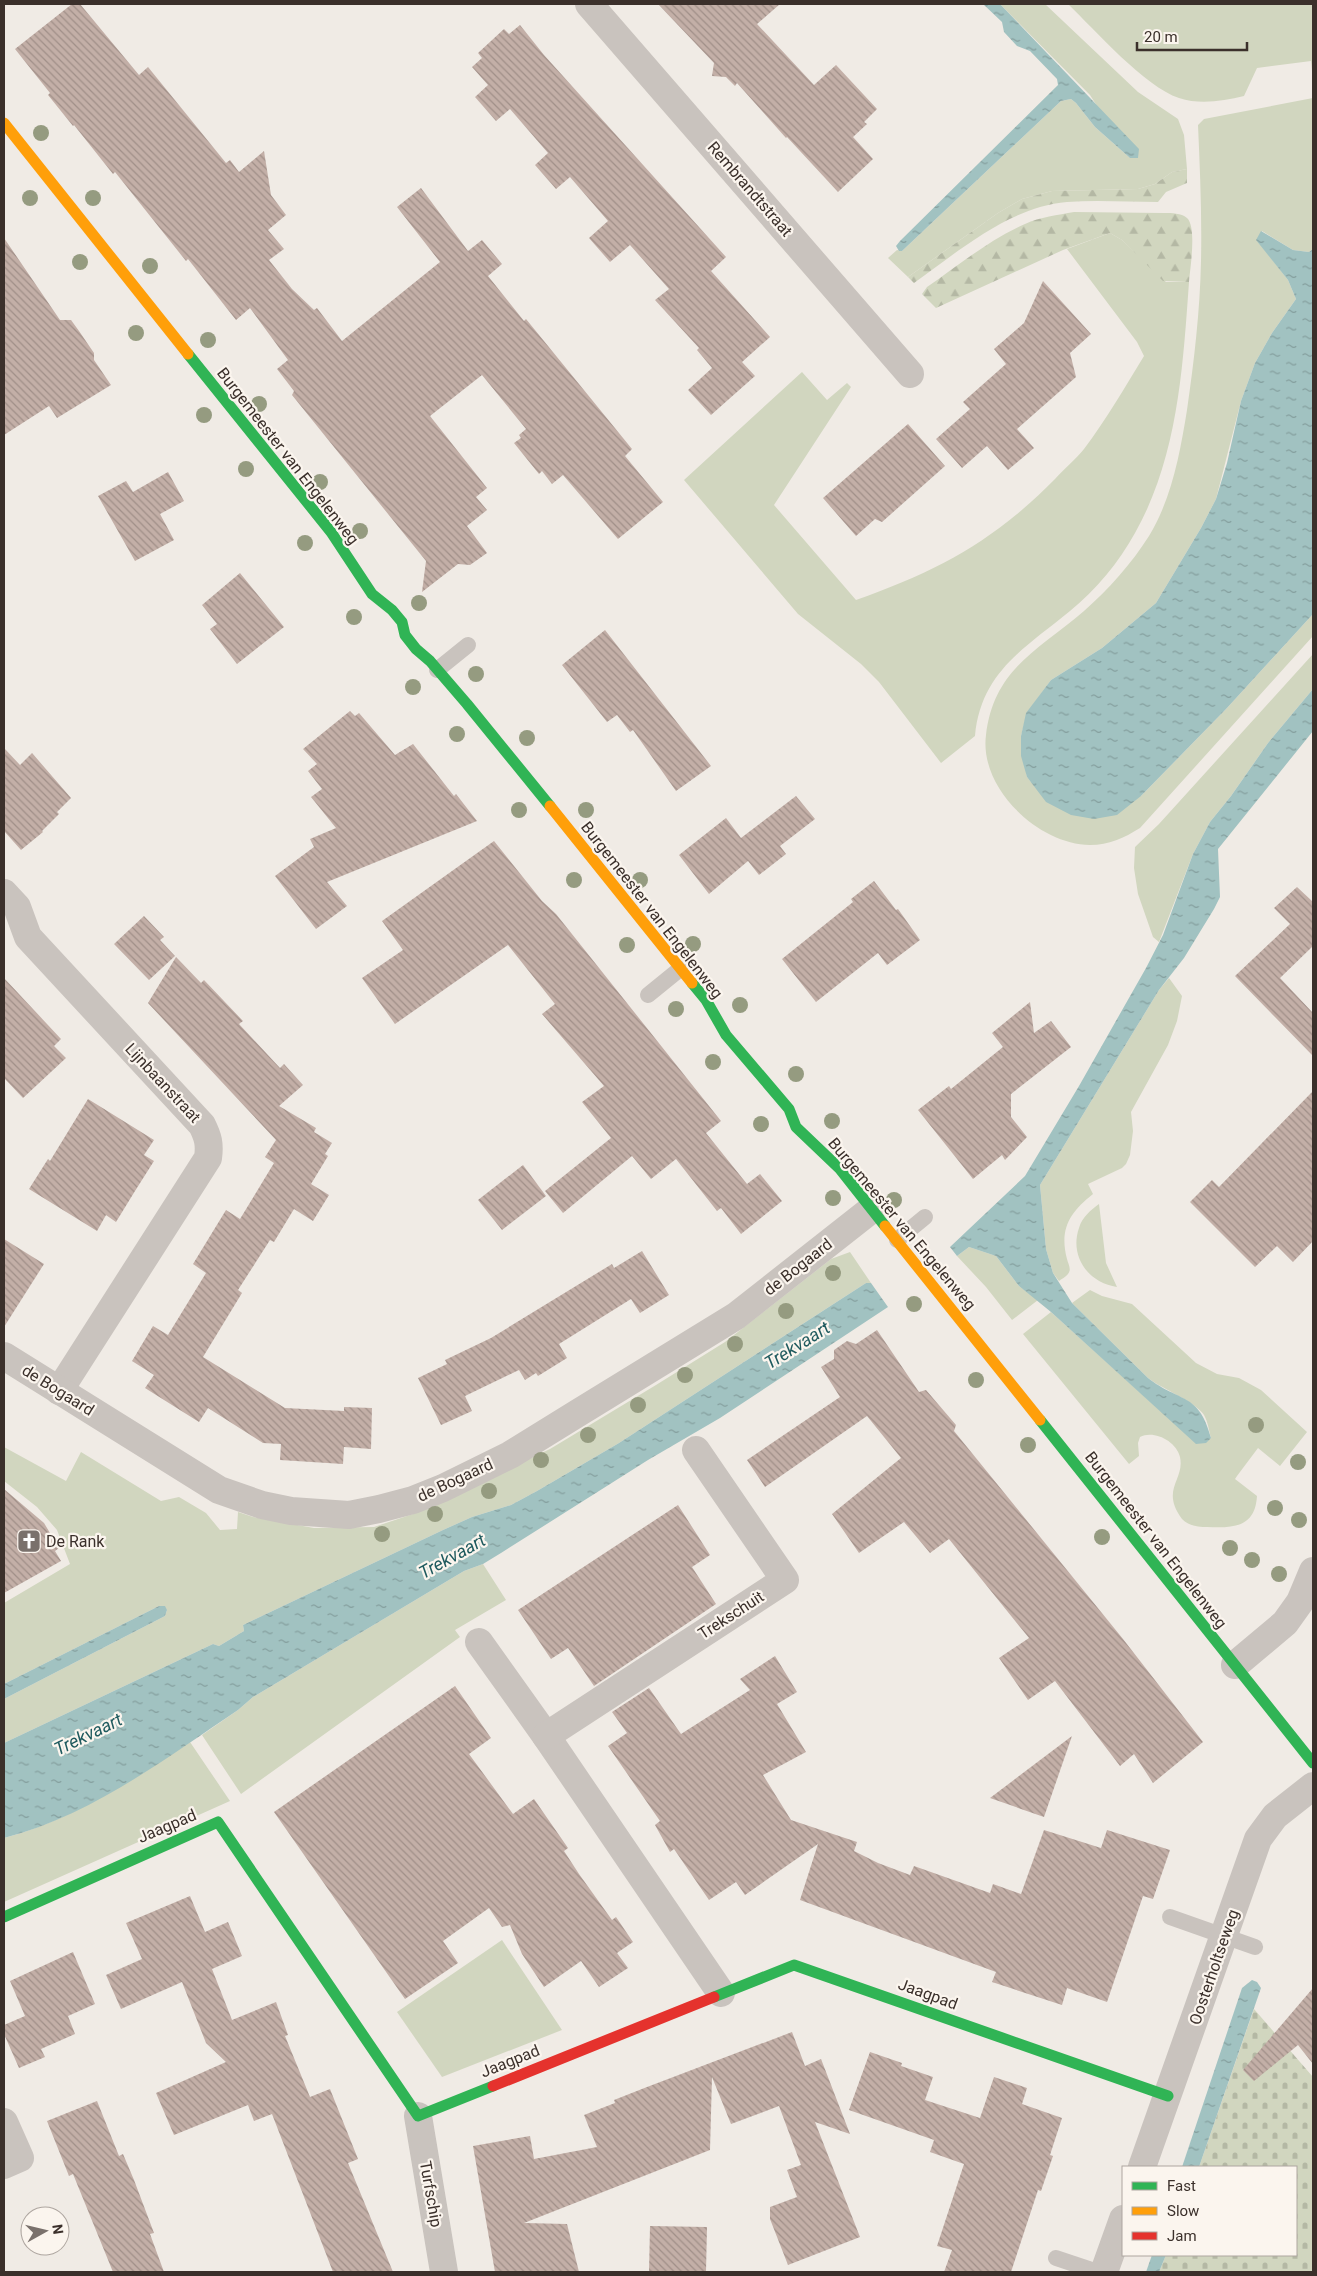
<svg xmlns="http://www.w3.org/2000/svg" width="1317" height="2276" viewBox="0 0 1317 2276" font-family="Roboto,sans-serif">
	<defs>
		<pattern id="forest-firs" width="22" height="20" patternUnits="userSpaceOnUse" patternTransform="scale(1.25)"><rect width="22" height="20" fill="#d1d6bf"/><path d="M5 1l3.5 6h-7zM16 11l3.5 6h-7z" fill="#b4b8a4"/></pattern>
		<pattern id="cemetery-stones" width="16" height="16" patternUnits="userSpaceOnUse" patternTransform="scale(1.25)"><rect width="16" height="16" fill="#d1d6bf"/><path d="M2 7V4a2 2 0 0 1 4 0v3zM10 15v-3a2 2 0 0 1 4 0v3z" fill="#b4b8a4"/></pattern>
		<pattern id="water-ripples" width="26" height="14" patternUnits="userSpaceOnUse" patternTransform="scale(1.25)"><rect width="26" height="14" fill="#a1c2c1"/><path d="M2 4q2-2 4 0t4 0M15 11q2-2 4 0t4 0" fill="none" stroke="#849e9d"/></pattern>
		<pattern id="building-back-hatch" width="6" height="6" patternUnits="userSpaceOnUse" patternTransform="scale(1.25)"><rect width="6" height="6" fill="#c3afa7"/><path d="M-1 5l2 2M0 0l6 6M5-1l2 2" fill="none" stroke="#a08f88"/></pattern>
	</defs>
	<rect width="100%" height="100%" fill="#f0ebe5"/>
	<g fill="#d1d6bf">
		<path d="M1000 4H1045L1138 92 1178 119 1184 135 1187 169 1172 172 1155 184 1138 189 1052 191 1022 199 998 213 908 277 888 258 897 250 902 251 1061 101 1071 99 1076 103 1095 127 1130 158 1090 95Z"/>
		<path d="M1068 4H1313V81L1311 61 1257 68 1244 96C1223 101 1200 105 1179 98 1145 87 1095 30 1068 4Z"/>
		<path d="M1313 98V249L1309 252 1293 250 1262 231 1257 240 1288 280 1296 299 1272 333 1255 363 1241 401 1216 499 1201 528 1156 603 1102 648 1051 680 1027 713 1021 736 1027 777 1036 788 1141 796 1227 708 1313 614V636L1140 828C1124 838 1109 845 1090 845 1038 844 979 788 986 735 994 668 1039 650 1084 611 1108 590 1132 563 1149 536 1172 498 1180 453 1187 410 1194 362 1200 311 1201 261 1202 216 1200 170 1198 125L1204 119Z"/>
		<path d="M1110 233 1122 240 1166 282H1189C1183 366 1178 457 1135 533 1119 562 1096 590 1070 611 1025 648 981 672 975 736L941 763 879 682 861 664 798 614 684 480 802 372 827 400 847 383 851 387 774 505 856 600C938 571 994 541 1055 479 1064 469 1076 459 1084 449 1106 420 1125 387 1144 356L1137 342 1067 249Z"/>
		<path d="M1313 654V689L1268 743 1231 796 1210 822 1193 854 1159 942 1153 937 1138 894 1134 868 1135 847 1159 824Z"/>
		<path d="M1169 978 1182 996 1177 1021 1168 1045 1131 1112 1133 1131 1130 1155 1126 1164 1122 1168 1088 1184 1093 1194C1070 1212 1059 1229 1067 1259 1068 1264 1072 1269 1068 1274 1066 1277 1061 1279 1059 1281L1053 1273 1046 1249 1040 1185 1159 990Z"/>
		<path d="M1099 1204 1106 1263 1117 1287C1089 1283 1069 1257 1079 1228 1082 1217 1091 1210 1099 1204Z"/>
		<path d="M969 1247 996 1256 1019 1286 1038 1300 1012 1320 986 1287 957 1256Z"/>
		<path d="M850 1252 871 1283H866L619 1443 537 1491 511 1505 472 1517 443 1530 243 1625 244 1631 219 1646 213 1644 4 1743V1699L165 1616 167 1610 159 1606 4 1684V1603L70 1564 57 1530 37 1507 4 1481V1447L66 1481 81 1452 161 1501 179 1497 206 1513 220 1530 237 1529 238 1512 253 1517 314 1528 374 1527 413 1514 550 1449 656 1385 725 1342 831 1259Z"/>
		<path d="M1090 1290 1102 1296 1132 1304 1196 1363 1217 1374 1239 1378 1261 1390 1307 1432 1280 1466 1258 1448 1237 1476 1235 1479 1257 1496C1255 1528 1233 1528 1207 1527 1199 1527 1188 1526 1182 1519 1160 1489 1185 1480 1180 1457 1176 1441 1154 1430 1140 1437L1138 1443 1139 1456 1129 1464 1023 1334 1051 1312 1196 1443 1211 1438C1209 1431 1208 1422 1204 1415 1196 1402 1162 1389 1148 1378L1072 1303Z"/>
		<path d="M483 1564 506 1600 455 1630 460 1637 241 1794 202 1735 238 1710 253 1697 464 1571Z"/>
		<path d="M190 1742 230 1801 4 1902V1838C73 1820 131 1780 190 1742Z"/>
		<path d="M502 1940 562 2030 442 2077 397 2012Z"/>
	</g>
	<g fill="url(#forest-firs)">
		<path d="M1187 169V183L1166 192 1158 202C1128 202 1097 200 1067 202 1009 207 959 251 914 283L908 277 998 213 1022 199 1052 191 1138 189 1155 184 1172 172Z"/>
		<path d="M1074 212 1164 213C1172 213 1181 213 1187 218 1197 227 1190 269 1189 282L1163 281 1122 240 1110 233 1063 250 936 308 922 294 927 287C959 265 990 239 1025 224 1040 217 1058 215 1074 212Z"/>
	</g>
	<path fill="url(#cemetery-stones)" d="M1254 2009 1313 2077V2272H1159L1166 2255H1296V2167H1199Z"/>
	<g fill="url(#water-ripples)">
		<path d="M983 4H1000L1139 149 1138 158H1130L1095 127 1076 103 1071 99 1061 101 902 251H899L896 246 900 241 1058 85 1057 79 1030 51 1017 46 1004 32 1002 22Z"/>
		<path d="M1261 231 1293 250 1309 252 1313 249V614L1227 708 1141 796 1117 815 1094 819 1071 815 1046 802 1027 777 1021 756V736L1026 713 1051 680 1102 648 1156 603 1201 528 1216 499 1227 463 1241 401 1255 363 1272 333 1296 299 1288 280 1256 240Z"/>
		<path d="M1313 689V731L1218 849 1220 897 1214 909 1184 958 1159 990 1040 1185 1046 1249 1053 1273 1072 1303 1148 1378C1180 1403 1199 1392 1211 1438L1206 1443 1196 1444 1051 1312 1019 1286 996 1256 969 1247 957 1256 950 1247 1025 1176 1079 1086 1146 968 1163 935 1193 854 1210 822 1231 796 1268 743Z"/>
		<path d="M866 1283H871L888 1307 720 1418 648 1460 501 1553 483 1564 464 1571 253 1697 238 1710C165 1759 90 1816 4 1838V1743L213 1644 219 1646 244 1631 243 1625 443 1530 472 1517 511 1505 537 1491 619 1443Z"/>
		<path d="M159 1606H165L167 1610 165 1616 4 1699V1684Z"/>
		<path d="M1252 1980 1257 1982 1261 1988 1199 2167H1182L1242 1988Z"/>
		<path d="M1152 2255H1166L1159 2272H1146Z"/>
	</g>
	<g fill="url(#building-back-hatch)">
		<path d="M72 4H80L139 75 148 67 226 163 230 160 239 172 264 151 271 195 286 215 268 230 284 249 269 260 292 289 314 310 317 308 342 341 440 262 397 207 421 188 468 251 482 240 502 264 488 276 524 321 526 319 632 449 625 456 663 502 618 539 563 475 552 484 542 471 539 474 514 443 521 438 519 435 526 429 482 375 430 416 487 488 476 497 487 510 467 526 487 553 470 565 458 564 422 592 426 561 292 395 294 391 277 369 288 360 250 308 236 320 188 259 186 261 115 172 113 174 74 125 73 126 48 95 50 93 15 49Z"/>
		<path d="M658 4H780L757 24 814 85 836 65 877 109 864 122 867 124 853 137 873 159 838 192 787 137 786 138 737 83 735 86 726 77 712 76 714 63Z"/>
		<path d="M520 25 544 55 726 257 711 271 770 337 742 362 755 376 711 415 688 390 712 368 697 350 699 348 655 300 669 289 630 245 610 262 589 238 608 221 570 177 556 189 535 165 548 153 510 109 496 121 475 97 488 85 472 67 482 58 478 53 504 29 509 34Z"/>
		<path d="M4 238 60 320H71L79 331 94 353V360L111 385 57 418 49 406 4 435Z"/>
		<path d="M1043 281 1091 334 1070 353 1076 377 1017 429 1034 448 1008 470 987 446 962 468 936 439 970 409 963 402 1006 364 994 349 1024 323Z"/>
		<path d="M908 424 945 466 882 522 875 519 856 536 823 498Z"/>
		<path d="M168 472 184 501 160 514 174 540 135 561 98 496 126 481 133 492Z"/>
		<path d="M240 573 284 627 237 664 210 629 217 624 202 605Z"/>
		<path d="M605 630 711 766 676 791 633 730 630 732 617 715 607 722 562 665Z"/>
		<path d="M350 711 355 716 359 713 395 755 413 744 454 796 456 794 477 821 327 882 347 906 316 929 275 876 314 847 310 839 336 828 311 797 322 789 308 771 317 764 303 749Z"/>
		<path d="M4 748 20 765 32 753 71 798 57 812 59 814 42 831 43 832 21 850 4 831Z"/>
		<path d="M796 796 815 819 780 846 786 854 759 875 748 861 709 894 679 855 726 818 741 838Z"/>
		<path d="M494 841 542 901 556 914 721 1121 706 1133 747 1184 760 1174 782 1201 741 1234 721 1208 717 1211 676 1159 651 1179 632 1156 563 1213 545 1191 611 1138 582 1102 604 1086 542 1014 555 1004 508 945 395 1024 362 978 403 950 382 921Z"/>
		<path d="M874 881 896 910 898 909 920 940 887 965 878 953 816 1002 782 959 853 902 851 899Z"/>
		<path d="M1297 887 1313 902V949L1312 947 1280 978 1313 1013V1056L1235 976 1290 924 1274 908Z"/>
		<path d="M144 916 164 937 160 940 175 956 149 980 114 944Z"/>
		<path d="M176 957 201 983 204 980 243 1021 239 1024 280 1068 284 1064 303 1085 279 1106 316 1128 314 1132 332 1143 325 1154 328 1156 311 1184 329 1195 313 1221 294 1209 274 1242 270 1240 238 1290 242 1293 203 1357 285 1408 344 1411V1407L372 1408 371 1449 344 1447 343 1464 280 1460 281 1444 263 1443 208 1408 199 1422 145 1388 154 1375 132 1361 153 1326 168 1335 206 1273 193 1264 226 1210 240 1219 274 1163 265 1157 276 1140 148 1003Z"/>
		<path d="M4 978 61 1039 54 1046 66 1058 23 1098 4 1078Z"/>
		<path d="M1030 1002 1034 1033 1051 1021 1071 1047 1011 1094V1117L1027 1137 1005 1160 1002 1155 973 1179 918 1110 949 1086 951 1089 1003 1047 992 1033Z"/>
		<path d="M1313 1091V1241L1293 1262 1277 1246 1255 1267 1190 1202 1212 1180 1219 1187Z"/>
		<path d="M88 1099 154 1140 144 1155 154 1161 135 1191 116 1222 106 1215 97 1231 29 1189 48 1159 50 1161Z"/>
		<path d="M523 1165 546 1196 502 1230 478 1200Z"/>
		<path d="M4 1239 44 1264 4 1327Z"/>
		<path d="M642 1251 669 1295 640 1313 631 1299 559 1344 567 1358 538 1376 536 1373 525 1380 519 1370 465 1396 472 1411 441 1425 418 1378 447 1364 445 1360 491 1338 612 1264 614 1268Z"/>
		<path d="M877 1330 919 1392 926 1390 956 1425 954 1431 1123 1639 1203 1742 1153 1783 1134 1754 1120 1766 1055 1681 1028 1700 999 1658 1029 1638 949 1539 930 1553 904 1522 859 1553 832 1514 901 1458 867 1416 765 1487 747 1460 840 1397 821 1367 834 1359V1350L847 1341 856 1344Z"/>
		<path d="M4 1489 44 1523 59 1548 55 1551 61 1561 4 1593Z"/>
		<path d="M678 1505 710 1555 692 1567 716 1604 594 1686 568 1648 551 1659 518 1610Z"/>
		<path d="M775 1656 797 1692 777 1704 806 1752 763 1775 791 1820 857 1842 854 1851 878 1863 910 1875 914 1866 990 1893 993 1884 1021 1894 1044 1830 1101 1848 1107 1830 1170 1850 1153 1899 1143 1896 1107 2002 1067 1988 1062 2005 992 1982 996 1972 800 1900 818 1844 745 1895 736 1882 709 1900 674 1849 670 1852 655 1825 660 1821 608 1746 627 1733 612 1712 649 1688 681 1734 750 1690 740 1679Z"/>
		<path d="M455 1686 491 1738 469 1754 513 1814 534 1799 568 1848 564 1851 579 1874 612 1920 616 1917 633 1942 617 1953 628 1968 599 1987 581 1961 544 1987 522 1954 510 1925 502 1927 489 1908 443 1941 458 1963 405 1999 274 1812Z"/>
		<path d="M1072 1736 1044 1817 990 1798Z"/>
		<path d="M190 1896 205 1932 228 1922 242 1956 212 1969 232 2020 276 2002 288 2035 285 2036 310 2097 330 2089 358 2159 348 2163 393 2272H333L272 2114 254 2121 248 2105 174 2135 156 2093 226 2062 206 2043 182 1982 121 2009 106 1975 142 1959 126 1923Z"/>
		<path d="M73 1952 95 2004 68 2016 75 2034 41 2049 45 2057 19 2068 4 2034V2025L25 2016 10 1981Z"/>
		<path d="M1313 1988V2064L1298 2045 1254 2081 1243 2070Z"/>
		<path d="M792 2032 805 2066 821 2059 850 2134 815 2122 860 2237 788 2265 770 2219V2207L797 2197 787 2170 801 2165 779 2106 731 2124 712 2077 710 2150 524 2223 567 2224 579 2272H495L473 2146 530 2136 534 2159 597 2147 584 2115 615 2103 614 2100 647 2087Z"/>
		<path d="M870 2052 902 2063 901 2066 933 2077 925 2100 980 2118 994 2077 1027 2088 1022 2104 1062 2118 1050 2155 1053 2156 1041 2191 1038 2190 1011 2272H944L952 2250 937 2246 964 2164 930 2152 934 2140 849 2110Z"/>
		<path d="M97 2101 119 2156 123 2154 134 2180 154 2233 150 2234 164 2272H113L73 2174 69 2176 47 2121Z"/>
		<path d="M650 2226 707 2227 706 2272H649Z"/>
	</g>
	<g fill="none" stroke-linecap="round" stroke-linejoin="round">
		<g stroke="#c9c3be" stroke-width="16">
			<path d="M437 670 468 645"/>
			<path d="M648 995 680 969"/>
			<path d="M897 1240 925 1217"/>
			<path d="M1170 1917 1255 1947"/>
			<path d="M1056 2258 1098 2272"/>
		</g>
		<g stroke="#c9c3be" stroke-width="28">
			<path d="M589 4 910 374"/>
			<path d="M4 893 17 907 28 937 202 1125C208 1137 210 1144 208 1158L59 1391"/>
			<path d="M4 1356 219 1490 262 1505 291 1511 349 1515 379 1509 413 1500 443 1488 510 1455 578 1413 736 1316 872 1209"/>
			<path d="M479 1642 546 1736 721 1993"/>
			<path d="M1235 1665 1285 1623 1300 1602 1313 1571"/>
			<path d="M546 1736 785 1580 696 1450"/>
			<path d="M418 2116 444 2272"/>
			<path d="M4 2122 20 2158 4 2165"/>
			<path d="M1142 2167 1258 1839 1275 1816 1313 1786"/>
			<path d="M1104 2272 1123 2219"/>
		</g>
		<g stroke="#30b455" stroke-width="11">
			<path d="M188 354 331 532 372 594 392 610 402 622 405 635 416 649 430 661 467 704 550 806"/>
			<path d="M692 983 706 1000 726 1035 789 1109 796 1127 840 1169 885 1226"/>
			<path d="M1040 1420 1313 1763"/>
			<path d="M4 1917 218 1822 418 2116 493 2086"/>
			<path d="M714 1997 794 1965 1168 2096"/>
		</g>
		<g stroke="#ff9f0a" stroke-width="11">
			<path d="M4 123 188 354"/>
			<path d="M550 806 692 983"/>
			<path d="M885 1226 1040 1420"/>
		</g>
		<path stroke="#e5322d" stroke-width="11" d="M493 2086 714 1997"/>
	</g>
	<g fill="#959b80">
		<circle cx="41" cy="133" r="8"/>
		<circle cx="30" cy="198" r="8"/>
		<circle cx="93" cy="198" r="8"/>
		<circle cx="80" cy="262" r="8"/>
		<circle cx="150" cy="266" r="8"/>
		<circle cx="136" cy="333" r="8"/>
		<circle cx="208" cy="340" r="8"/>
		<circle cx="259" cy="404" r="8"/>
		<circle cx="204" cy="415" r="8"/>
		<circle cx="246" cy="469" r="8"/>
		<circle cx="320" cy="482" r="8"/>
		<circle cx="360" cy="531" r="8"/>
		<circle cx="305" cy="543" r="8"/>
		<circle cx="419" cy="603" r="8"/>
		<circle cx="354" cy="617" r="8"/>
		<circle cx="476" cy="674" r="8"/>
		<circle cx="413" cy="687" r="8"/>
		<circle cx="457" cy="734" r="8"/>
		<circle cx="527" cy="738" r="8"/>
		<circle cx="519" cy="810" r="8"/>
		<circle cx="586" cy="810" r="8"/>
		<circle cx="574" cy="880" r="8"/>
		<circle cx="640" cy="880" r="8"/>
		<circle cx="693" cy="944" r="8"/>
		<circle cx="627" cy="945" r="8"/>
		<circle cx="740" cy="1005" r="8"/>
		<circle cx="676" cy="1009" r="8"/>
		<circle cx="713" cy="1062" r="8"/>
		<circle cx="796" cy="1074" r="8"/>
		<circle cx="832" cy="1121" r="8"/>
		<circle cx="761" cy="1124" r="8"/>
		<circle cx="833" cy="1198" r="8"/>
		<circle cx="894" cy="1200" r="8"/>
		<circle cx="833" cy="1273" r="8"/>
		<circle cx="914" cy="1304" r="8"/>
		<circle cx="786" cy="1311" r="8"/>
		<circle cx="735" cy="1344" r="8"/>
		<circle cx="685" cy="1375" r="8"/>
		<circle cx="976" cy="1380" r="8"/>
		<circle cx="638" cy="1405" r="8"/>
		<circle cx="1256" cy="1425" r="8"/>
		<circle cx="588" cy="1435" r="8"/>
		<circle cx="1028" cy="1445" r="8"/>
		<circle cx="541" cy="1460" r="8"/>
		<circle cx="1298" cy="1462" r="8"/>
		<circle cx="489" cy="1491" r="8"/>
		<circle cx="1275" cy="1508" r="8"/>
		<circle cx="435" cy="1514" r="8"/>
		<circle cx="1299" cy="1520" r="8"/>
		<circle cx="382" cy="1534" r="8"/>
		<circle cx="1102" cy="1537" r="8"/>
		<circle cx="1230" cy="1548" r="8"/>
		<circle cx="1252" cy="1560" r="8"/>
		<circle cx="1279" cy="1574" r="8"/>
	</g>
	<defs>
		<g id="church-square" transform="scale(1.25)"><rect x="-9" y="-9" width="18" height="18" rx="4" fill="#7a716c" stroke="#fbf5ee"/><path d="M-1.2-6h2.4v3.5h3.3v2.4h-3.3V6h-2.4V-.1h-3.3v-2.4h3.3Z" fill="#fff"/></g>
	</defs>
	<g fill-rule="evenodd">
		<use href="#church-square" x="29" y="1541"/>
	</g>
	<g text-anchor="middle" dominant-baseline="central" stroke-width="4.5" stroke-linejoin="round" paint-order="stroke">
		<g font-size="16" fill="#3b302b" stroke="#fbf5ee">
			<text transform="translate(750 189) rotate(49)">Rembrandtstraat</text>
			<text transform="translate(288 456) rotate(52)">Burgemeester van Engelenweg</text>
			<text transform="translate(652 910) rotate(52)">Burgemeester van Engelenweg</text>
			<text transform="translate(163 1083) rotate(47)">Lijnbaanstraat</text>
			<text transform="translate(902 1224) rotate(50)">Burgemeester van Engelenweg</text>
			<text transform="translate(798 1267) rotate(-38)">de Bogaard</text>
			<text transform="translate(58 1390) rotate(32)">de Bogaard</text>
			<text transform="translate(455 1480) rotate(-25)">de Bogaard</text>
			<text transform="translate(1156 1540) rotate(52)">Burgemeester van Engelenweg</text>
			<text transform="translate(731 1615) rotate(-33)">Trekschuit</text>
			<text transform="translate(167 1826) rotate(-23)">Jaagpad</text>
			<text transform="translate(1214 1967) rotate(-71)">Oosterholtseweg</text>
			<text transform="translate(928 1994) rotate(20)">Jaagpad</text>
			<text transform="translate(510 2061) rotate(-22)">Jaagpad</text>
			<text transform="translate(431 2194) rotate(80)">Turfschip</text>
		</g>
		<g font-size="16" fill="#3b302b" stroke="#fbf5ee" text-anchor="start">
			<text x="46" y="1541">De Rank</text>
		</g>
		<g font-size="18" font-style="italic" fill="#1f5a5e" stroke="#fbf5ee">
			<text transform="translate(797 1345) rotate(-32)">Trekvaart</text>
			<text transform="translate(452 1556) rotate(-29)">Trekvaart</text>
			<text transform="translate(88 1734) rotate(-26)">Trekvaart</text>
		</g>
	</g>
	<rect width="1317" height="2276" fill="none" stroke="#3b302b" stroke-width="10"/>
	<rect x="1122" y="2166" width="175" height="90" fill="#fbf5ee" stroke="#aea6a0"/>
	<rect x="1132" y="2182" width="25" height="8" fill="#30b455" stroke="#aea6a0"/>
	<text x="1167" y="2191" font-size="15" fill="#3b302b">Fast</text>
	<rect x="1132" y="2207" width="25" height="8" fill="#ff9f0a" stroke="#aea6a0"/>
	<text x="1167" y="2216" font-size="15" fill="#3b302b">Slow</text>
	<rect x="1132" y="2232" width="25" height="8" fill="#e5322d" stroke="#aea6a0"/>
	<text x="1167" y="2241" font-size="15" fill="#3b302b">Jam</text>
	<g transform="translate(45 2231) rotate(82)"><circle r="24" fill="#fbf5ee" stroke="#aea6a0"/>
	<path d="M0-4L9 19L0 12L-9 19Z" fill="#7a716c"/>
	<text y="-8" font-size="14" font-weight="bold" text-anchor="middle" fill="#3b302b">N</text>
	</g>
	<path d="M1137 42v8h110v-8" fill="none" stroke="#3b302b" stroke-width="2.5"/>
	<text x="1144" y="42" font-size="15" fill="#3b302b" stroke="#fbf5ee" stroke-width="4" paint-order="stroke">20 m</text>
</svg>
